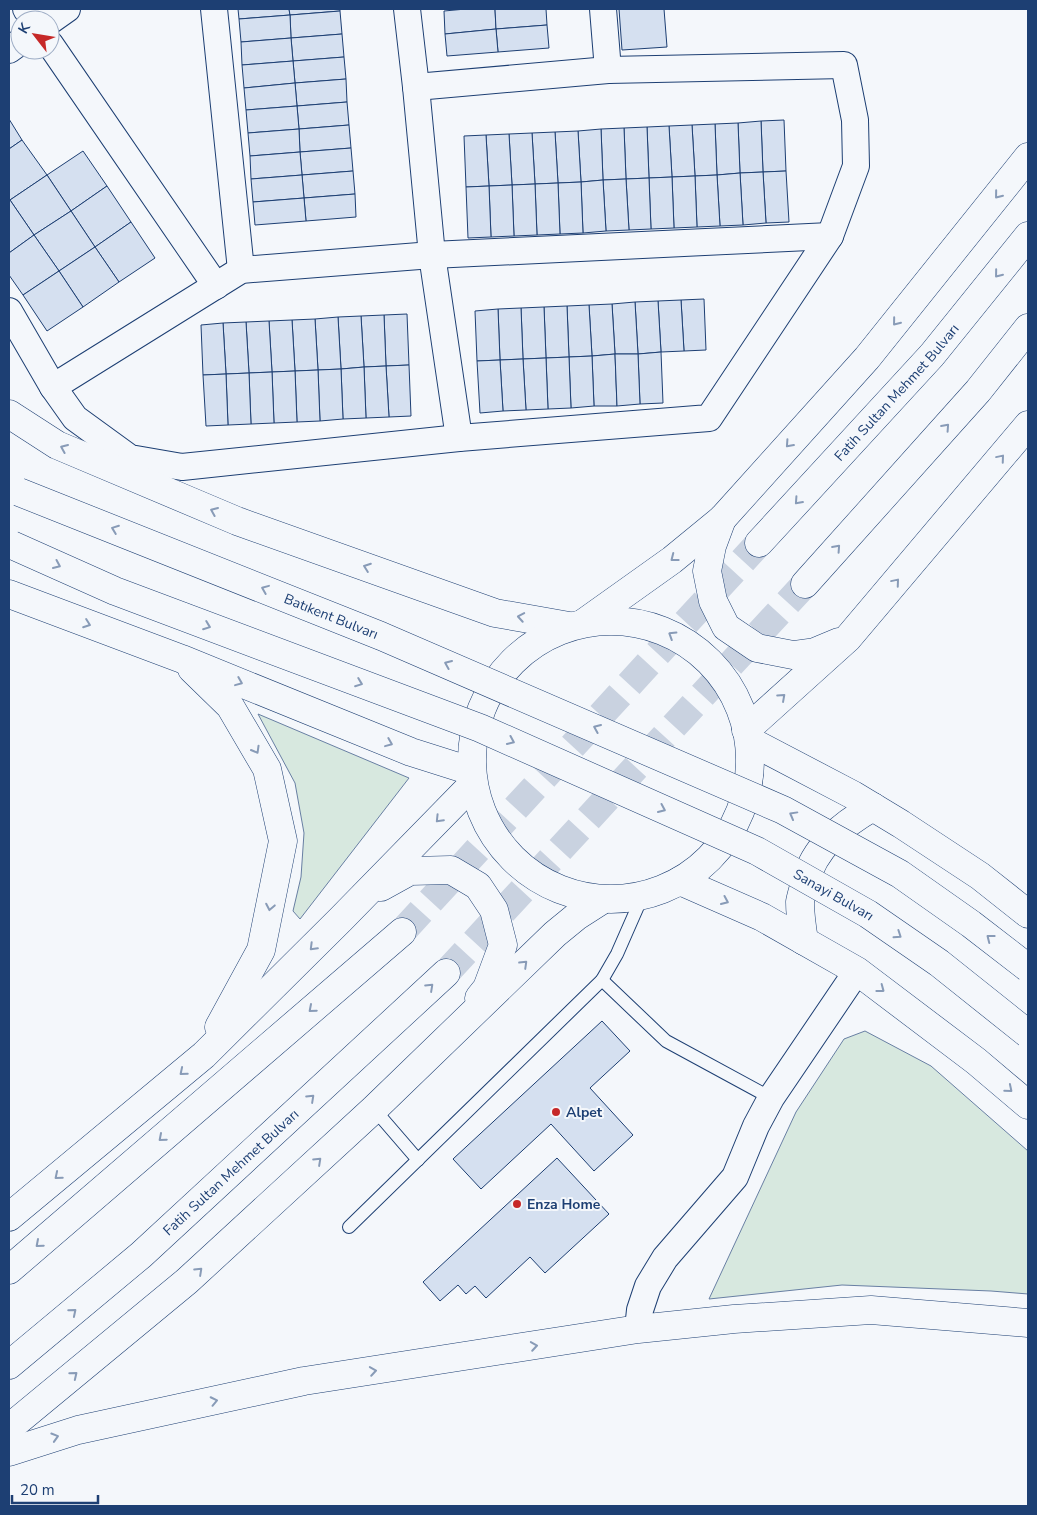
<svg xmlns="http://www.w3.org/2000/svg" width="1037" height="1515" viewBox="0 0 1037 1515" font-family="'Nunito Sans',sans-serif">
	<rect width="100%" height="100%" fill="#f4f7fb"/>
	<g fill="#d7e8df" stroke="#687fa3">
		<path d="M258 714 409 778 300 919 293 911 301 877 304 833 295 783Z"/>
		<path d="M865 1031 931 1066 1028 1151V1294L991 1291 842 1285 709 1299 796 1112 844 1039Z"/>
	</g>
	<g fill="#d5e0f0" stroke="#1d3f73">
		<path d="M238 9H289L290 15 239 19Z"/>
		<path d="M289 9H340V11L290 15Z"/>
		<path d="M466 9H495L496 29 445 34 444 11Z"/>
		<path d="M495 9H546L547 25 496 29Z"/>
		<path d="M619 9H664L667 47 622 50Z"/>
		<path d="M340 11 342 34 291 38 290 15Z"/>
		<path d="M290 15 291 38 241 42 239 19Z"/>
		<path d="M547 25 549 48 498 52 496 29Z"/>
		<path d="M496 29 498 52 447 56 445 34Z"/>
		<path d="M342 34 344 57 293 61 291 38Z"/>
		<path d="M291 38 293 61 242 65 241 42Z"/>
		<path d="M344 57 346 79 295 83 293 61Z"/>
		<path d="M293 61 295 83 244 88 242 65Z"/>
		<path d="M346 79 347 102 297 106 295 83Z"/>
		<path d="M295 83 297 106 246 110 244 88Z"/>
		<path d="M347 102 349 125 299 129 297 106Z"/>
		<path d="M297 106 299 129 248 133 246 110Z"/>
		<path d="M9 119 22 140 9 149Z"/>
		<path d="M784 120 786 171 763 172 761 121Z"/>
		<path d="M761 121 763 172 740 173 738 123Z"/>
		<path d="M738 123 740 173 717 175 715 124Z"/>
		<path d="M715 124 717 175 695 176 692 125Z"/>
		<path d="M349 125 351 148 300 152 299 129Z"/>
		<path d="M692 125 695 176 672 177 669 126Z"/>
		<path d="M669 126 672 177 649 178 647 127Z"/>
		<path d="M647 127 649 178 626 179 624 128Z"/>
		<path d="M624 128 626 179 603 180 601 129Z"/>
		<path d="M299 129 300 152 250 156 248 133Z"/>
		<path d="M601 129 603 180 581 182 578 131Z"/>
		<path d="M578 131 581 182 558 183 555 132Z"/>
		<path d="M555 132 558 183 535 184 532 133Z"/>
		<path d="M532 133 535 184 512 185 509 134Z"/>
		<path d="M509 134 512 185 489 186 486 135Z"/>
		<path d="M486 135 489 186 466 187 464 136Z"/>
		<path d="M22 140 47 175 10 200 9 197V149Z"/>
		<path d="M351 148 353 171 302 175 300 152Z"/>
		<path d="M83 151 107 186 71 211 47 175Z"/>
		<path d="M300 152 302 175 251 179 250 156Z"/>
		<path d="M353 171 355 194 304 198 302 175Z"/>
		<path d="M786 171 789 222 766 223 763 172Z"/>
		<path d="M763 172 766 223 743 225 740 173Z"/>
		<path d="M740 173 743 225 720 226 717 175Z"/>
		<path d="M47 175 71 211 34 235 10 200Z"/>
		<path d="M302 175 304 198 253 202 251 179Z"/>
		<path d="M717 175 720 226 697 227 695 176Z"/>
		<path d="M695 176 697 227 674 228 672 177Z"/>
		<path d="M672 177 674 228 651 229 649 178Z"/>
		<path d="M649 178 651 229 629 230 626 179Z"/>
		<path d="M626 179 629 230 606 231 603 180Z"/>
		<path d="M603 180 606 231 583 233 581 182Z"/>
		<path d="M581 182 583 233 560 234 558 183Z"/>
		<path d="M558 183 560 234 537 235 535 184Z"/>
		<path d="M535 184 537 235 514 236 512 185Z"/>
		<path d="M512 185 514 236 491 237 489 186Z"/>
		<path d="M107 186 131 222 95 247 71 211Z"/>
		<path d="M489 186 491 237 468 238 466 187Z"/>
		<path d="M355 194 356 217 306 221 304 198Z"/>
		<path d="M304 198 306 221 255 225 253 202Z"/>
		<path d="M10 200 34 235 9 253V201Z"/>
		<path d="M71 211 95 247 59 271 34 235Z"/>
		<path d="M131 222 155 258 119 282 95 247Z"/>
		<path d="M34 235 59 271 23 295 9 275V253Z"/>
		<path d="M95 247 119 282 83 307 59 271Z"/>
		<path d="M59 271 83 307 47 331 23 295Z"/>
		<path d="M704 299 706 350 684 351 681 300Z"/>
		<path d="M681 300 684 351 661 352 658 301Z"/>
		<path d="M658 301 661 352 638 354 635 302Z"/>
		<path d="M635 302 638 354H615L612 304Z"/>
		<path d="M612 304 615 354 592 356 589 305Z"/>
		<path d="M589 305 592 356 569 357 567 306Z"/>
		<path d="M567 306 569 357 546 358 544 307Z"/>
		<path d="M544 307 546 358 523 359 521 308Z"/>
		<path d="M521 308 523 359 500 360 498 309Z"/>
		<path d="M498 309 500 360 477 361 475 311Z"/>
		<path d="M407 314 409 365 386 366 384 315Z"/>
		<path d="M384 315 386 366 364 367 361 316Z"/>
		<path d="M361 316 364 367 341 369 338 317Z"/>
		<path d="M338 317 341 369 318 370 315 319Z"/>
		<path d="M315 319 318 370 295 371 292 320Z"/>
		<path d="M292 320 295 371 272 372 269 321Z"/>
		<path d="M269 321 272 372 249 373 246 322Z"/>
		<path d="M246 322 249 373 226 374 223 323Z"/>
		<path d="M223 323 226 374 203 375 201 325Z"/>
		<path d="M661 352 663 403 640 404 638 354Z"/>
		<path d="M615 354 617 406H594L592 356Z"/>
		<path d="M615 354H638L640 404 617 406Z"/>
		<path d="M592 356 594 406 571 408 569 357Z"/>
		<path d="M569 357 571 408 548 409 546 358Z"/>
		<path d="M546 358 548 409 526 410 523 359Z"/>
		<path d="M523 359 526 410 503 411 500 360Z"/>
		<path d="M500 360 503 411 480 413 477 361Z"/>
		<path d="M409 365 411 416 389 417 386 366Z"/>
		<path d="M386 366 389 417 366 418 364 367Z"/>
		<path d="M364 367 366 418 343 419 341 369Z"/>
		<path d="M341 369 343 419 320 421 318 370Z"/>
		<path d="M318 370 320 421 297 422 295 371Z"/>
		<path d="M295 371 297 422 274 423 272 372Z"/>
		<path d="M272 372 274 423 251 424 249 373Z"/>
		<path d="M249 373 251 424 228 425 226 374Z"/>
		<path d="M226 374 228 425 206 426 203 375Z"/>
		<path d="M602 1021 630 1051 590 1088 633 1135 594 1171 551 1124 481 1189 453 1159Z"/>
		<path d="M557 1158 609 1214 545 1273 530 1257 486 1298 475 1286 466 1294 458 1285 440 1301 423 1282Z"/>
	</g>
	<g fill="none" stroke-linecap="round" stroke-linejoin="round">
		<g stroke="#c9d2e0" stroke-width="28" stroke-dasharray="28 14" stroke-linecap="butt">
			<path d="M402 932 759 543"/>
			<path d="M446 973 805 584"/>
		</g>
		<g stroke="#1d3f73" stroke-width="14">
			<g id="service">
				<path d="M602 980 666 1041 771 1098"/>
				<path d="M374 1109 418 1160"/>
				<path d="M349 1227 602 980 617 954 642 897"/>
			</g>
		</g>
		<g stroke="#1d3f73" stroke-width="28">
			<g id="minor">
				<path d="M26 9 34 20"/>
				<path d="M214 9 241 270"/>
				<path d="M407 9 416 87 432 255 459 438"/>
				<path d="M603 9 608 70"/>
				<path d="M50 21 67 9"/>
				<path d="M50 44 216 286"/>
				<path d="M9 50 20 42"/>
				<path d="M9 311 53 387 75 418 130 458 182 467 459 438 709 418 830 236 856 166 855 120 844 65 608 70 416 87"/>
				<path d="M53 387 241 270 432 255 830 236"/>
				<path d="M638 1329 640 1310 648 1286 665 1258 735 1177 756 1126 771 1098 857 971"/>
			</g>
		</g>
		<g stroke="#1d3f73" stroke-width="29">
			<g id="trunk">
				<path d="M9 414 57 445 237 521 495 613 569 626"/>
				<path d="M722 519 712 546 707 571 713 601 726 627 757 648 793 655 815 652 839 642"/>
				<path id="s1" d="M759 543 932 355 1028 236"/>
				<path d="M805 584 978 391 1028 328"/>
				<path d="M9 594 182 659 411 752 471 771"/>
				<circle cx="611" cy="760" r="139"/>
				<path d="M585 622 672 560 722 519 867 358 1028 157"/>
				<path d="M192 669 230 706 267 769 283 841 261 950 219 1027"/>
				<path d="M746 730 848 638 1028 425"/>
				<path d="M750 741 853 795 901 824 980 876 1028 914"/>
				<path d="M680 881 762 917 857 971 976 1061 1028 1105"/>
				<path d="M381 887 410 871 451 870 478 886 494 910 503 945 487 988 479 998"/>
				<path d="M804 941C802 928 800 915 800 902 801 896 803 890 805 883 814 847 842 825 873 807"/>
				<path d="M9 1217 204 1055 341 919 473 784"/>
				<path d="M9 1270 402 932"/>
				<path id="s2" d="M9 1365 141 1255 446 973"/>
				<path d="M9 1428 187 1281 374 1109 555 934 577 916 602 900"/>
				<path d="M9 1452 78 1430 304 1381 638 1329 734 1319 871 1310 1028 1323"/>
			</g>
		</g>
		<use href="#service" stroke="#f4f7fb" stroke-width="12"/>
		<use href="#minor" stroke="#f4f7fb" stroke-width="26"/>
		<use href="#trunk" stroke="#f4f7fb" stroke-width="28"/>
		<g stroke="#1d3f73" stroke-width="29" stroke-linecap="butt">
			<g id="primary-bridge">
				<path id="s3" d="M19 492 381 636 783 810 900 874 971 924 1028 968"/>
				<path id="s4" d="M12 545 115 591 480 728 757 851 868 914 939 963 1028 1034"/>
			</g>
		</g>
		<use href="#primary-bridge" stroke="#f4f7fb" stroke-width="28"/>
	</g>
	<defs><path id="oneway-chevron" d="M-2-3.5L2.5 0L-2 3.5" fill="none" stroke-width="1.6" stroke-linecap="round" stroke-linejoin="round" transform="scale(1.25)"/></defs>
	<g stroke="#889bb7">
		<use href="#oneway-chevron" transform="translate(998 195) rotate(129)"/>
		<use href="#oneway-chevron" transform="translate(998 274) rotate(129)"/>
		<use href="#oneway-chevron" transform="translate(896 322) rotate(129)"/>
		<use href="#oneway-chevron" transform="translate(946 427) rotate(-48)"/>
		<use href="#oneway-chevron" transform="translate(789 444) rotate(132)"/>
		<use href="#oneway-chevron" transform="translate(64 448) rotate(-157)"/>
		<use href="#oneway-chevron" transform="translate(1001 458) rotate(-50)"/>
		<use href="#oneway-chevron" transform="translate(798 501) rotate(132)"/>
		<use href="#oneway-chevron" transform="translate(214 511) rotate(-157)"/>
		<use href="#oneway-chevron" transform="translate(115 529) rotate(-159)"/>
		<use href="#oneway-chevron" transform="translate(837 548) rotate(-48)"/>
		<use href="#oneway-chevron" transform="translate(674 558) rotate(142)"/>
		<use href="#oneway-chevron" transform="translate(57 565) rotate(24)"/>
		<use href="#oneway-chevron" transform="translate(367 567) rotate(-160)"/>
		<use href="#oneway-chevron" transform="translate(896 582) rotate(-50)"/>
		<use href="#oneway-chevron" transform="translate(265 589) rotate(-158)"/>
		<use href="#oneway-chevron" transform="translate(521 617) rotate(-170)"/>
		<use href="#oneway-chevron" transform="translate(87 624) rotate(20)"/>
		<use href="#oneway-chevron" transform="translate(207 626) rotate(21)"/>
		<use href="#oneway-chevron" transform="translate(672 635) rotate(-148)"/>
		<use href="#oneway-chevron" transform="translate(448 664) rotate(-157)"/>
		<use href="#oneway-chevron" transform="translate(239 682) rotate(22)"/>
		<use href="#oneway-chevron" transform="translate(359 683) rotate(21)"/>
		<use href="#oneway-chevron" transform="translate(782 697) rotate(-42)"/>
		<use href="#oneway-chevron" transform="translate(597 728) rotate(-157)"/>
		<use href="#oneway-chevron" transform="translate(511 741) rotate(24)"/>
		<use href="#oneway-chevron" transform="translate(389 743) rotate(22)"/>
		<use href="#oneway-chevron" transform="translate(256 750) rotate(60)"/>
		<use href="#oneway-chevron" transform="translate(662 809) rotate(24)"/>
		<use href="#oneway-chevron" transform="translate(793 815) rotate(-151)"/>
		<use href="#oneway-chevron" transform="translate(439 819) rotate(134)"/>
		<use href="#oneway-chevron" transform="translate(725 901) rotate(24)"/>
		<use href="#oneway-chevron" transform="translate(270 907) rotate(101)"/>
		<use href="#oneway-chevron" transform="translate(898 935) rotate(34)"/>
		<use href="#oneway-chevron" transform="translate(990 938) rotate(-142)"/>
		<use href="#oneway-chevron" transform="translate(313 947) rotate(135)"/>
		<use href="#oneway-chevron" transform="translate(524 964) rotate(-44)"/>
		<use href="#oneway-chevron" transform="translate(430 987) rotate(-43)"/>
		<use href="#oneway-chevron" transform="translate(881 989) rotate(37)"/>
		<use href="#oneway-chevron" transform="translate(312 1009) rotate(139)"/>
		<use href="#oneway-chevron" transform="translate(183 1072) rotate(140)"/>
		<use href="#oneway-chevron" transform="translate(1009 1089) rotate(40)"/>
		<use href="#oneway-chevron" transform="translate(311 1098) rotate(-43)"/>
		<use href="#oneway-chevron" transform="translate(162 1138) rotate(139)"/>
		<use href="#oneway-chevron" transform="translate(318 1161) rotate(-43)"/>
		<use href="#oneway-chevron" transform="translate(58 1176) rotate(140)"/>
		<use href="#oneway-chevron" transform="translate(39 1244) rotate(139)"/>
		<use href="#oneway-chevron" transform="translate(199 1271) rotate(-43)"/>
		<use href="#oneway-chevron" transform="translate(73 1312) rotate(-40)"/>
		<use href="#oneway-chevron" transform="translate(534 1346) rotate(-9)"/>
		<use href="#oneway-chevron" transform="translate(373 1371) rotate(-9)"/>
		<use href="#oneway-chevron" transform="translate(74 1375) rotate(-39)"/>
		<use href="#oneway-chevron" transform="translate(214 1401) rotate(-12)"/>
		<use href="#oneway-chevron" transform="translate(55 1437) rotate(-17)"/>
	</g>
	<g fill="#c62828" stroke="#f4f7fb" stroke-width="2">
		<circle cx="556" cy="1112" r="5"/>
		<circle cx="517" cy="1204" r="5"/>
	</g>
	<g text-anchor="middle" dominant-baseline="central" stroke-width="4" stroke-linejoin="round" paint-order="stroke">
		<g font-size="14" fill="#1d3f73" stroke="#f4f7fb">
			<text stroke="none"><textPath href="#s1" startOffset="204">Fatih Sultan Mehmet Bulvarı</textPath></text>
			<text stroke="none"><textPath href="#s3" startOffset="336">Batıkent Bulvarı</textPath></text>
			<text stroke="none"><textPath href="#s4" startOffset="894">Sanayi Bulvarı</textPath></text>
			<text stroke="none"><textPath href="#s2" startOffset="294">Fatih Sultan Mehmet Bulvarı</textPath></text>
		</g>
		<g font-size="14" font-weight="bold" fill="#1d3f73" stroke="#f4f7fb" text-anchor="start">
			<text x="566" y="1112">Alpet</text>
			<text x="527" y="1204">Enza Home</text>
		</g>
	</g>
	<rect width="1037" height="1515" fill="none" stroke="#1d3f73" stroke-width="20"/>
	<g transform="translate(35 35) rotate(301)"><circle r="24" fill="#f4f7fb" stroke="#9eadc5"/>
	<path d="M0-4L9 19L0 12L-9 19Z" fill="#c62828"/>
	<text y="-8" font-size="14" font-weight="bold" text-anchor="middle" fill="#1d3f73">K</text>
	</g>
	<path d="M12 1495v8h86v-8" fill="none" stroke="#1d3f73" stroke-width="2.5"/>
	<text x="20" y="1495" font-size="15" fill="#1d3f73" stroke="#f4f7fb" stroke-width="4" paint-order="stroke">20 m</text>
</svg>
